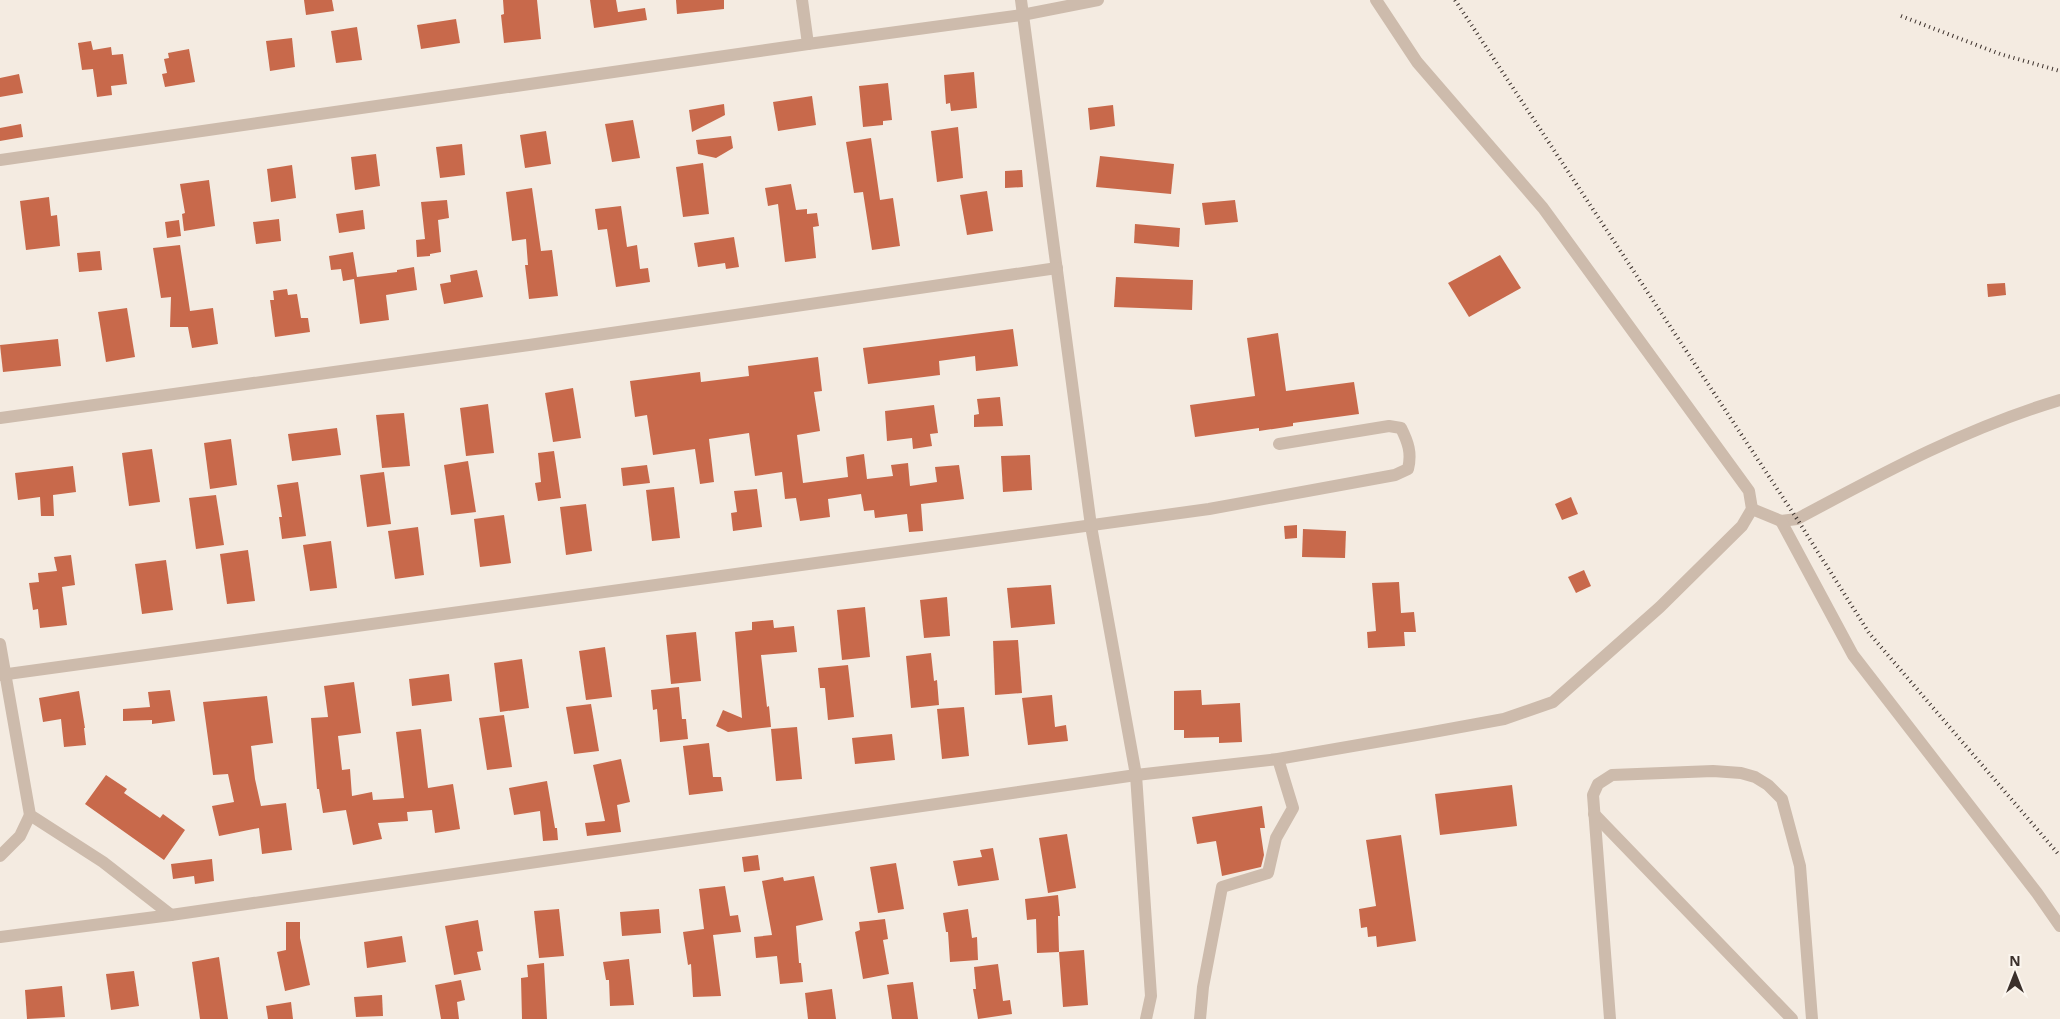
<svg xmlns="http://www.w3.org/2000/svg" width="2060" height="1019" viewBox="0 0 2060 1019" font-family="'Open Sans',sans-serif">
	<rect width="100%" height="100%" fill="#f4ebe1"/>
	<g fill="#c8694b">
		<path d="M304 0H332L334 11 306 15Z"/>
		<path d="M503 0H537L541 39 504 43 501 15 504 14Z"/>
		<path d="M590 0H616L618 12 645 8 647 20 594 28Z"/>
		<path d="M676 0H724V9L677 14Z"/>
		<path d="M456 19 460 43 421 49 417 25Z"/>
		<path d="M357 27 362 60 336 63 331 31Z"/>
		<path d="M292 38 295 67 270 71 266 41Z"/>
		<path d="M91 41 93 50 111 47 112 55 123 54 127 84 111 86 112 95 97 97 93 69 82 70 78 43Z"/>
		<path d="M189 49 195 82 165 87 162 74 167 73 164 59 169 58 168 53Z"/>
		<path d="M974 72 977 108 951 111 950 103 946 104 944 75Z"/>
		<path d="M19 74 23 93 0 97V78Z"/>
		<path d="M888 83 892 120 883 121V125L863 127 859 86Z"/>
		<path d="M812 96 816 125 778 131 773 102Z"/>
		<path d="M724 104 725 115 692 132 689 110Z"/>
		<path d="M1113 105 1115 126 1090 130 1088 108Z"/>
		<path d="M633 120 640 158 612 162 605 124Z"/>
		<path d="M21 124 23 137 0 141V128Z"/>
		<path d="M958 127 963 178 937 182 931 131Z"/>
		<path d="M546 131 551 164 525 168 520 135Z"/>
		<path d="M731 136 733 148 716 158 698 154 696 140Z"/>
		<path d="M871 138 880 200 893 198 900 246 872 250 863 192 854 193 846 142Z"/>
		<path d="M462 144 465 175 440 178 436 147Z"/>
		<path d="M376 154 380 186 355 190 351 157Z"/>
		<path d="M1100 156 1174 164 1171 194 1096 187Z"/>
		<path d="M703 163 709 214 683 217 676 167Z"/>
		<path d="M292 165 296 198 271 202 267 169Z"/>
		<path d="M1022 170 1023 187 1005 188V171Z"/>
		<path d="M209 180 215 226 184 231 182 214 185 213 180 184Z"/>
		<path d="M791 184 796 210 807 209V214L817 213 819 226 813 227 816 258 785 262 778 204 768 206 765 188Z"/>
		<path d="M532 188 541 251 552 250 558 296 529 299 525 265H528L526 239 512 241 506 192Z"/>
		<path d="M987 191 993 231 967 235 960 195Z"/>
		<path d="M49 197 51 216 57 215 60 246 26 250 20 201Z"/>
		<path d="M447 200 449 218 438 220 441 252 430 254V256L417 257 416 240 425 239 421 202Z"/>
		<path d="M1235 200 1238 222 1205 225 1202 203Z"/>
		<path d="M621 206 627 247 637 245 640 269 648 268 650 282 616 287 607 229 598 230 595 209Z"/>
		<path d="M363 210 365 229 339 233 336 214Z"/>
		<path d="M279 219 281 241 256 244 253 222Z"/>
		<path d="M179 220 181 236 167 238 165 222Z"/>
		<path d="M1135 224 1180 228 1179 247 1134 243Z"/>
		<path d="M734 237 739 267 726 269 725 263 698 267 694 243Z"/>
		<path d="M180 245 190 311 213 308 218 344 192 348 188 327H170L171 297 161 298 153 248Z"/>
		<path d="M100 251 102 270 79 272 77 253Z"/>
		<path d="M353 252 357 277 397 272V270L414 267 417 290 386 295 389 320 360 324 354 279 343 281 341 269 331 270 329 256Z"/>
		<path d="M1500 255 1521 288 1469 317 1448 283Z"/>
		<path d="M477 270 483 297 444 304 440 284 451 282 450 275Z"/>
		<path d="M1116 277 1193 280 1192 310 1114 307Z"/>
		<path d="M2005 283 2006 295 1988 297 1987 284Z"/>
		<path d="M287 289 288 295 297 294 301 318H308L310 332 275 337 270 300H274L273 291Z"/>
		<path d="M127 308 135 357 106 362 98 312Z"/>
		<path d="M1013 329 1018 366 976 371 975 356 939 361 940 375 868 384 863 348Z"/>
		<path d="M1278 333 1286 391 1354 382 1359 414 1293 423V426L1259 431V428L1195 437 1190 405 1255 396 1247 338Z"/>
		<path d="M58 339 61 366 3 372 0 345Z"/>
		<path d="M818 357 822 391 814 392 820 431 797 435 803 483 848 477 846 457 864 454 867 479 893 476 891 465 908 463 910 486 937 482 935 467 959 465 964 499 921 504 923 531 909 532 907 514 875 518 874 510 864 511 861 494 828 499 830 517 800 521 796 498 785 499 782 472 755 476 749 433 709 439 714 482 700 484 695 449 653 455 647 415 635 417 630 381 700 372 701 382 749 376 748 366Z"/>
		<path d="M573 388 581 438 553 442 545 393Z"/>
		<path d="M1000 397 1003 426 974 427V415L979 414 977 399Z"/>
		<path d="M488 404 494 453 466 456 460 408Z"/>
		<path d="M934 405 938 433 930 434 932 446 913 449 912 438 887 441 885 411Z"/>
		<path d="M404 413 410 466 382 468 376 415Z"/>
		<path d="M337 428 341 455 292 461 288 434Z"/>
		<path d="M231 439 237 485 210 489 204 443Z"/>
		<path d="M152 449 160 502 129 506 122 453Z"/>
		<path d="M554 451 561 498 538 501 535 483 541 482 538 453Z"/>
		<path d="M1030 455 1032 490 1003 492 1001 456Z"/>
		<path d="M468 461 476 512 451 515 444 465Z"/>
		<path d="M647 465 650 483 623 486 621 468Z"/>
		<path d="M73 466 76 492 53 495 54 516H41L40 497 18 500 15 473Z"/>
		<path d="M384 472 391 524 367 527 360 475Z"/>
		<path d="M298 482 306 536 282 539 279 517H282L277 485Z"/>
		<path d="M674 487 680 538 652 541 646 490Z"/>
		<path d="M757 489 762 527 733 531 731 513 737 512 734 491Z"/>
		<path d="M216 495 224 545 196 549 189 498Z"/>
		<path d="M1571 497 1578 514 1562 520 1555 504Z"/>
		<path d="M586 504 592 551 566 555 560 507Z"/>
		<path d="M504 515 511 563 480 567 474 519Z"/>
		<path d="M1297 525V538L1285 539 1284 526Z"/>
		<path d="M418 527 424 575 395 579 388 531Z"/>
		<path d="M1303 529 1346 531 1345 558 1302 557Z"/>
		<path d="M331 541 337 588 310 591 303 545Z"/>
		<path d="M248 550 255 601 227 604 220 554Z"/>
		<path d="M71 555 75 585 62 587 67 625 40 628 38 609 33 610 29 583 39 582 38 573 57 571 54 557Z"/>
		<path d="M166 560 173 610 142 614 135 564Z"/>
		<path d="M1584 570 1591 586 1576 593 1568 577Z"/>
		<path d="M1399 582 1401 613 1414 612 1416 632H1404L1405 646 1368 648 1367 632 1376 631 1372 583Z"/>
		<path d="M1051 585 1055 624 1011 628 1007 588Z"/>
		<path d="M947 597 950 636 924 638 920 600Z"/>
		<path d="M865 607 870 657 842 660 837 610Z"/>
		<path d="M773 620 774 628 794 626 797 652 761 655 767 707 769 706 771 727 728 732 716 726 723 710 742 718 735 632 752 630V622Z"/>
		<path d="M696 632 701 681 671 684 666 635Z"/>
		<path d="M1018 640 1022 693 995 695 993 641Z"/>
		<path d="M605 647 612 697 586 700 579 651Z"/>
		<path d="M931 653 934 681 937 680 939 705 911 708 906 656Z"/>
		<path d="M522 659 529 708 500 712 494 663Z"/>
		<path d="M848 665 854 717 828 720 825 688H820L818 668Z"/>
		<path d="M449 674 452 701 412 706 409 679Z"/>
		<path d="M354 682 361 733 338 736 342 770 350 769 352 796 372 792 373 800 404 798 396 732 421 729 428 788 453 784 460 829 435 833 432 810 407 812 408 821 378 823 382 839 353 845 346 810 323 813 319 789H317L311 718 328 717 324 686Z"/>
		<path d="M679 687 682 719H686L688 739 660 742 657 709 653 710 651 690Z"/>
		<path d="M170 690 175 721 152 724V720L123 721V709L150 707 148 692Z"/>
		<path d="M1201 690 1202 705 1240 703 1242 742 1219 743V737L1184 738V730H1174V691Z"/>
		<path d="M79 691 85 728H84L86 745 64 747 61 719 43 722 39 698Z"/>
		<path d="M1052 695 1055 727 1066 725 1068 741 1028 745 1022 698Z"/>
		<path d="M267 696 273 743 251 746 255 779 261 806 286 803 292 850 262 854 259 828 219 836 212 806 234 802 228 774 213 775 203 702Z"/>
		<path d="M591 704 599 751 574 754 566 707Z"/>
		<path d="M964 707 969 756 942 759 937 709Z"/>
		<path d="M504 715 512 767 487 770 479 718Z"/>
		<path d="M797 727 802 779 776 781 771 729Z"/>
		<path d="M892 734 895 760 855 764 852 738Z"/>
		<path d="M709 743 713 777H721L723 791 689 795 683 746Z"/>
		<path d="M621 759 630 802 617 805 621 832 587 836 585 823 605 821 593 765Z"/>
		<path d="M106 775 127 789 124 793 160 818 163 814 185 830 164 860 85 804Z"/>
		<path d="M547 781 555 828H557L558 840 543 841 540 811 514 815 509 788Z"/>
		<path d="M1512 785 1517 826 1440 835 1435 794Z"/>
		<path d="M1262 806 1265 828H1260L1264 855 1261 867 1222 876 1216 841 1197 844 1192 817Z"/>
		<path d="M1067 834 1076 888 1048 893 1039 838Z"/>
		<path d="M1401 835 1416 941 1377 947 1376 936 1368 937 1367 927 1361 928 1359 909 1376 906 1366 840Z"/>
		<path d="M993 848 999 880 958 886 953 861 982 857 980 850Z"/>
		<path d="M758 855 760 870 744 872 742 857Z"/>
		<path d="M212 859 214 881 195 884 194 876 173 879 171 864Z"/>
		<path d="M896 863 904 909 878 913 870 867Z"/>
		<path d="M814 876 823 920 796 926 799 963H801L803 982 780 984 777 956 756 958 754 937 772 935 762 881 783 877 784 881Z"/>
		<path d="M725 886 730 916 738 915 741 932 713 935 721 996 693 997 691 964 688 965 683 932 704 929 699 889Z"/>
		<path d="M1058 895 1060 916H1058L1059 952 1084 950 1088 1005 1063 1007 1059 952 1037 953 1036 919 1027 920 1025 899Z"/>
		<path d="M559 909 564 956 539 958 534 911Z"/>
		<path d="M659 909 661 933 622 936 620 912Z"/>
		<path d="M968 909 972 938 977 937 978 960 950 962 948 932H946L943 913Z"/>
		<path d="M885 919 888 939 883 940 889 974 863 979 855 932 860 930 859 922Z"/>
		<path d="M478 920 483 951 477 952 481 970 454 975 445 926Z"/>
		<path d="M286 922H300V938L310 985 285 991 277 952 286 950Z"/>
		<path d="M402 936 406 962 367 968 364 942Z"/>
		<path d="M219 957 228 1019H200L192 962Z"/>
		<path d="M629 959 634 1005 610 1006 609 980H606L603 962Z"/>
		<path d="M544 963 547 1019H522L521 978 528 977 527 965Z"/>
		<path d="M998 964 1003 1001 1010 1000 1012 1014 978 1019 973 989H976L974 967Z"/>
		<path d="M134 971 139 1006 111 1010 106 974Z"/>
		<path d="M461 980 465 1000 457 1002 459 1019H441L435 985Z"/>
		<path d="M913 982 918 1019H892L887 985Z"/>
		<path d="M62 986 65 1017 27 1019 25 990Z"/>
		<path d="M832 989 836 1019H808L805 993Z"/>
		<path d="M382 995 383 1016 356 1017 354 997Z"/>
		<path d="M291 1002 293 1019H268L266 1006Z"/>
	</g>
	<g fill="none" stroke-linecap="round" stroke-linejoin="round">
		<g stroke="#cdbbac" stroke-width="12">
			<path d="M802 0 808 44"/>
			<path d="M1021 0 1091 526 1136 775 1151 996 1146 1019"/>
			<path d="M0 160 808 44 1022 15 1098 0"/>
			<path d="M0 418 529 345 1057 268"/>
			<path d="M1752 509 1781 521 1797 519C1883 473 1966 428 2060 400"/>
			<path d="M1781 521 1853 655 2037 893 2060 926"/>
			<path d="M0 644 30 815 103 862 171 915"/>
			<path d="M0 675 1209 509 1395 475 1408 469C1412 453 1408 442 1401 428L1389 426 1279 444"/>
			<path d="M1594 814 1792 1019"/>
			<path d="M0 856 20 836 30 815"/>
			<path d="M0 937 171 915 1136 775 1278 759 1422 734 1504 719 1553 702 1660 607 1742 526 1752 509 1749 491 1543 208 1417 62 1376 0"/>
			<path d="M1200 1019 1203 987 1222 887 1268 873 1276 838 1293 808 1278 759"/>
			<path d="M1610 1019 1593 795 1598 784 1612 775 1713 771 1741 773 1755 777 1768 785 1782 799 1800 866 1812 1019"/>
		</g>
		<g stroke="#3b302b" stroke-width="4" stroke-dasharray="1 4" stroke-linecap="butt">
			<path d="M1455 0 1797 519 1869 633 2060 856"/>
			<path d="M1901 16 2000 54 2060 71"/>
		</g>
	</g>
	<g transform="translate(2015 974)" stroke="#fbf5ee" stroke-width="4" paint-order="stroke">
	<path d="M0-4L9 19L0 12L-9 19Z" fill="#3b302b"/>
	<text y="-8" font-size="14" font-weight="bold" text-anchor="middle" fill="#3b302b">N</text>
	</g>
</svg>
